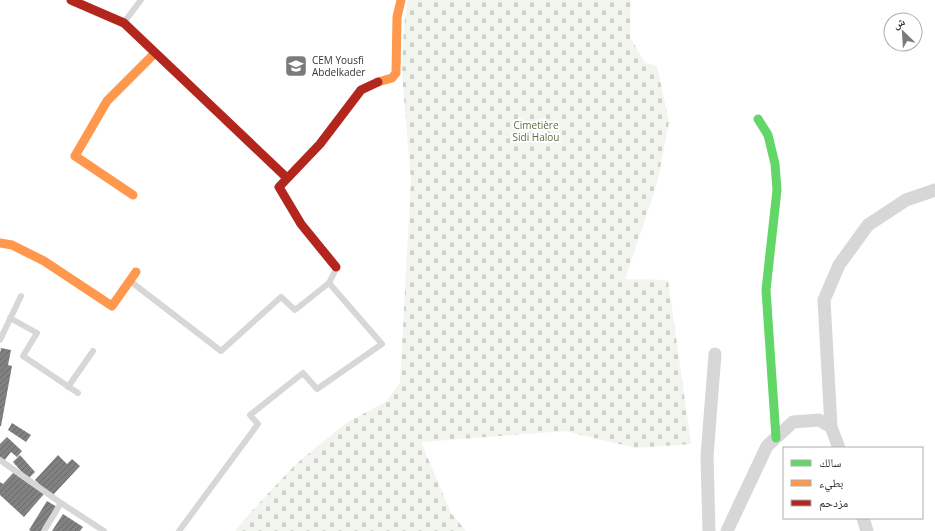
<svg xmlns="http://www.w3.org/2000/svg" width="935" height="531" viewBox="0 0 935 531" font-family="'Open Sans','Noto Naskh Arabic',sans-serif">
	<defs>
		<pattern id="cemetery-stones" width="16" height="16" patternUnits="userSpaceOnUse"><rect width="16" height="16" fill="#f1f5ed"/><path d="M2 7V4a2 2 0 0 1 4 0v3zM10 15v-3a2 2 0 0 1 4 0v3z" fill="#cfd2cc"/></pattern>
		<pattern id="building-hatch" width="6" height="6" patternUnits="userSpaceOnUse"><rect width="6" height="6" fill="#818181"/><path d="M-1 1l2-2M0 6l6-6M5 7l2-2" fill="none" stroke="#6a6a6a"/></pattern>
	</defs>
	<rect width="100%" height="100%" fill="#fff"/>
	<path fill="url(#cemetery-stones)" d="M408 0H631L630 37 645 63 657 66 669 122 657 184 625 279 668 280 691 444 636 448 565 431 421 442 451 513 466 531H235L251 512 295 465 346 423 387 401 400 383 411 181 402 73 404 25Z"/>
	<g fill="url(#building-hatch)">
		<path d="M1 348 11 350 8 365 12 366 1 426H0V353Z"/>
		<path d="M12 423 31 435 26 442 8 430Z"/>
		<path d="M7 437 22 451 17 457 11 452 4 461 0 458V444Z"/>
		<path d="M20 455 35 472 28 479 13 462Z"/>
		<path d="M58 455 67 464 72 459 80 466 52 496 35 480Z"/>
		<path d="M15 471 29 484 31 483 44 494 24 517 0 495V482L3 484Z"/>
		<path d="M47 501 57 507 43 531H31L29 530Z"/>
		<path d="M63 514 83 527 80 531H52Z"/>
	</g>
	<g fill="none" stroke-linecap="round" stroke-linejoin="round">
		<g stroke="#d7d7d7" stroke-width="6">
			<path d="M125 21 141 0"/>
			<path d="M130 281 221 351 281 297 295 310 329 283 336 269"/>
			<path d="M10 318 37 333 23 356 78 393"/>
			<path d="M0 340 21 296"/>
			<path d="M68 387 93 351"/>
			<path d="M0 460 61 503 104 531"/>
			<path d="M44 531 61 503"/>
			<path d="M179 531 258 424 250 415 303 373 317 389 382 344 329 283"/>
		</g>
		<g stroke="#d7d7d7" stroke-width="13">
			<path d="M839 448 831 427 824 300 839 265 868 225 906 200 935 190"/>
			<path d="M863 518 867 531"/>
			<path d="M709 531 707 456 715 354"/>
			<path d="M727 531 767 446 793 422 819 420 831 427"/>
		</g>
		<path stroke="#63d668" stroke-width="9" d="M758 119 768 135 775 164 777 190 766 290 776 438"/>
		<g stroke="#ff974d" stroke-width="9">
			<path d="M378 82 392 78 396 73 397 17 401 0"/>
			<path d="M133 195 75 156 107 101 155 53"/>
			<path d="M0 243 12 245 44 261 112 306 136 272"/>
		</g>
		<g stroke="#b3261e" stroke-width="9">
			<path d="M71 0 124 23 287 178"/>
			<path d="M336 267 301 224 279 187 320 144 361 90 378 82"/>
		</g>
	</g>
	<defs>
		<g id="school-square" transform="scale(1.15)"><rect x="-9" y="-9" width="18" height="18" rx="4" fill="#7a7a7a" stroke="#fff"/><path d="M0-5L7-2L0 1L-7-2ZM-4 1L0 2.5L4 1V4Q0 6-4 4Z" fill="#fff"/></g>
	</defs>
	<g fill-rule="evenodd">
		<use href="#school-square" x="296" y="66"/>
	</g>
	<g text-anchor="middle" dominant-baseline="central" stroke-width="4" stroke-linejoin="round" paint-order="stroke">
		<g font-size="10" fill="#333" stroke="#fff" text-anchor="start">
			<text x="312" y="60">CEM Yousfi<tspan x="312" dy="12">Abdelkader</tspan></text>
		</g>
		<g font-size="10" fill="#56703f" stroke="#fff">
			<text x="536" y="125">Cimetière<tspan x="536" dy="12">Sidi Halou</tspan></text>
		</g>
	</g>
	<rect x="783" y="447" width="140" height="72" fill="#ffffff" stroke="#adadad"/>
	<rect x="791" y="460" width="20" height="6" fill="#63d668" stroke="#adadad"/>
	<text x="819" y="467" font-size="12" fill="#333333">سالك</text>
	<rect x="791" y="480" width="20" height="6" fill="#ff974d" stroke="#adadad"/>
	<text x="819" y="487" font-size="12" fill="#333333">بطيء</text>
	<rect x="791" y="500" width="20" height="6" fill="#b3261e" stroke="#adadad"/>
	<text x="819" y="507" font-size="12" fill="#333333">مزدحم</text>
	<g transform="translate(903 32) rotate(335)"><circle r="19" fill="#ffffff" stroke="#adadad"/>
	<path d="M0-3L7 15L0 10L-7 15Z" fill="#7a7a7a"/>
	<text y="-6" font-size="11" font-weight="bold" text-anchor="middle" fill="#333333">ش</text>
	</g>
</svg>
